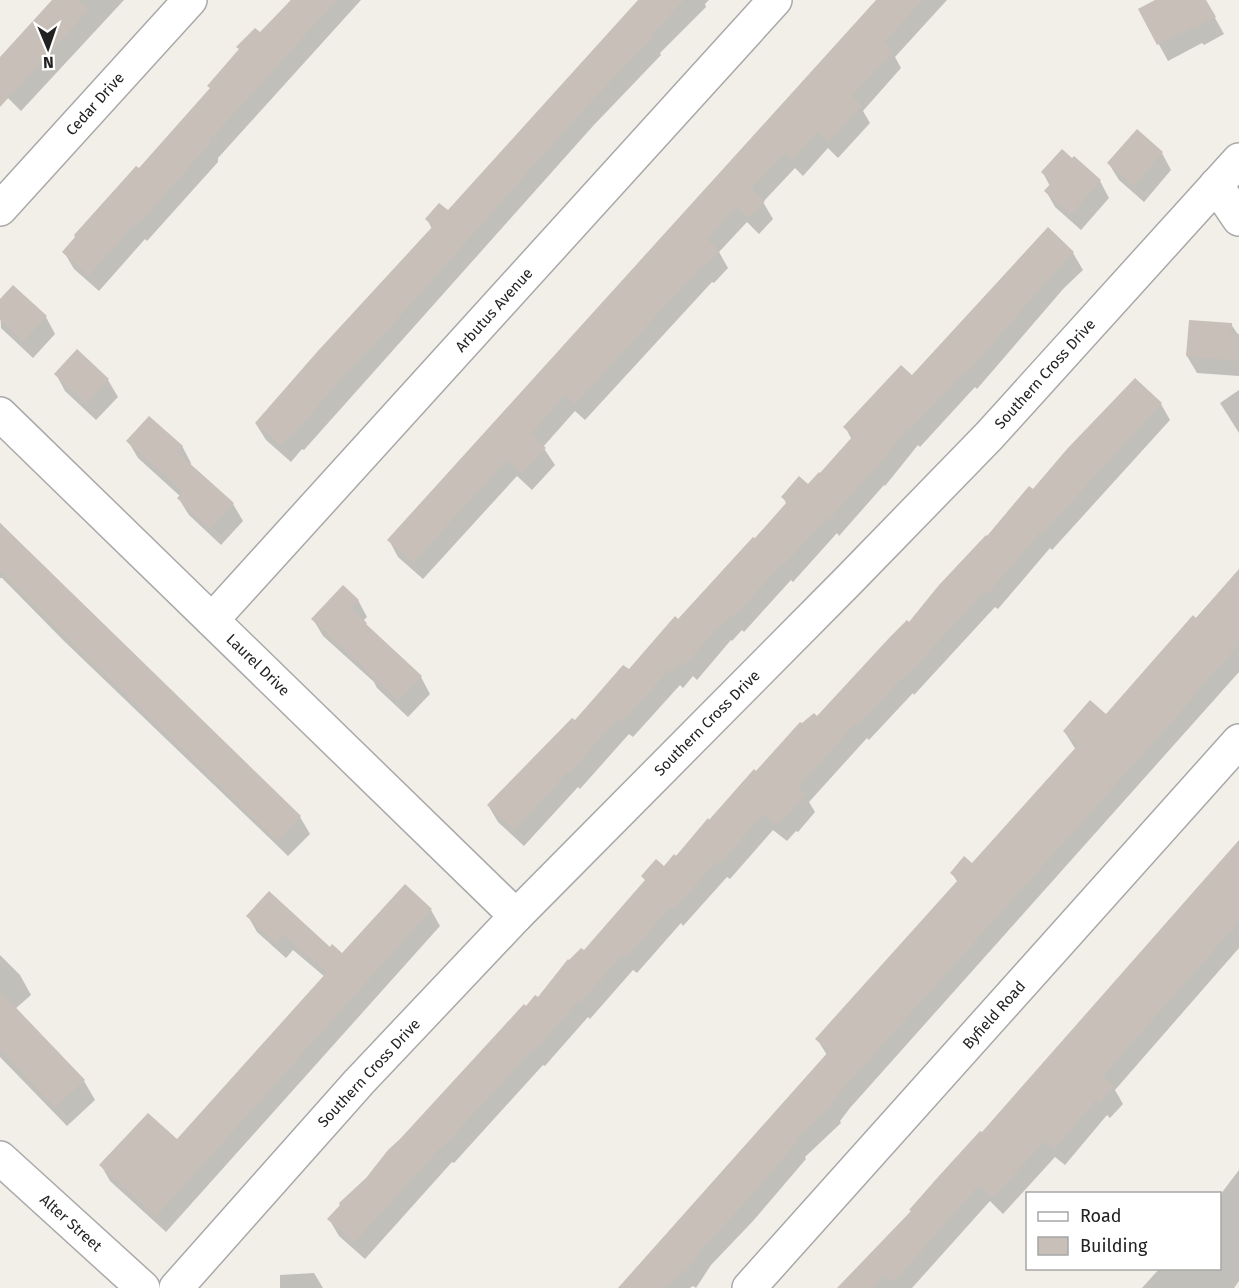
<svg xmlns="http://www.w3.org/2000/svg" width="1239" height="1288" viewBox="0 0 1239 1288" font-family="'Fira Sans',sans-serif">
	<rect width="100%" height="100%" fill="#f2efe9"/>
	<g fill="#0003">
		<path d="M54 0H124L21 111 0 90V58Z"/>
		<path d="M291 0H361L218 158V162L147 241 145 239 99 291 74 269 64 252Z"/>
		<path d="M640 0H709L705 4 706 7 660 53 661 55 593 126 304 450 302 449 291 462 266 440 256 424 432 229 427 219 448 212Z"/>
		<path d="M878 0H947L895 57 901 68 863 111 870 123 838 158 828 148 803 176 795 168 763 202 773 219 759 234 747 222 719 252 728 268 714 283 712 282 585 420 575 411 543 447 555 465 532 490 517 476 423 579 398 557 389 540Z"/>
		<path d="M1158 0H1205L1224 34 1204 45 1202 43 1168 61 1140 10Z"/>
		<path d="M1162 153 1171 170 1144 202 1119 180 1109 164Z"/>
		<path d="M1043 173 1100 181 1109 198 1081 230 1055 207 1046 191 1050 186Z"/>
		<path d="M1048 229 1073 253 1083 270 1064 288 977 389 975 387 920 447 918 445 885 486 884 485 839 536 837 533 793 582 791 580 744 632 742 630 732 641 731 640 697 680 693 676 683 688 680 685 633 737 629 734 580 789 578 787 524 846 498 822 488 805 629 671 755 540 787 505 783 497 808 486 820 476 852 440 845 427 912 377Z"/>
		<path d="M0 302 46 317 55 334 33 358 1 328Z"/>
		<path d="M1231 324 1239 336V376L1197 373 1187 356Z"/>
		<path d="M77 351 108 380 118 397 96 420 65 391 56 374Z"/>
		<path d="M1239 390V433L1220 403Z"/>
		<path d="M1161 404 1170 420 1052 550 1050 548 998 609 995 607 914 695 913 693 869 740 867 738 809 802 815 812 798 832 796 831 787 841 773 830 730 879 727 877 683 926 681 923 637 973 633 970 590 1019 588 1017 551 1059 545 1066 543 1065 454 1163 452 1162 365 1259 339 1236 329 1219 526 1008 538 999 756 773 817 718 910 624 1033 491Z"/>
		<path d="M128 441 182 446 191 463 190 465 233 504 243 521 221 545 189 515 179 499 181 497 138 458Z"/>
		<path d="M0 523 300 817 310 834 288 856 64 641 2 578H0Z"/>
		<path d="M1239 571V672L850 1108 840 1121 841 1123 805 1157 806 1159 753 1221 711 1265 696 1288 693 1286 690 1288H619L827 1055 817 1039 958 883 952 873 972 865 1076 750 1064 731 1106 716Z"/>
		<path d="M358 600 367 617 363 621 369 630 421 677 430 694 408 717 377 688 374 682 323 636 313 619Z"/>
		<path d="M1239 843V948L1115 1090 1123 1104 1110 1118 1107 1115 1065 1165 1055 1157 1003 1214 990 1201 912 1288H839L868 1260 982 1134Z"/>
		<path d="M431 910 440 926 166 1232 110 1181 101 1165 177 1141 325 977 293 950 286 958 257 932 248 916 342 955Z"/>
		<path d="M0 955 20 975 31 995 15 1009 84 1081 95 1100 67 1126 0 1057Z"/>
		<path d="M1239 1170V1281L1234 1288H1142L1160 1268H1220V1195Z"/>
		<path d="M314 1273 323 1288H280V1275Z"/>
	</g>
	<g fill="#c7bfb8">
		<path d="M52 0H78L89 10 0 107V57Z"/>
		<path d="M291 0H337L209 141V145L137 226 135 223 89 276 62 252 75 237 74 235 136 166 139 168 210 88 207 86 239 49 236 47 255 28 260 32Z"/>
		<path d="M638 0H684L651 35 653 37 584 109 388 330 341 379 293 435 292 433 281 446 255 423 317 352 433 226 425 219 439 203 448 210Z"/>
		<path d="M876 0H923L884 42 893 51 852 96 862 106 828 142 817 132 792 160 785 153 751 189 765 201 749 218 736 207 707 239 720 251 703 268 702 266 575 404 565 395 531 434 546 448 522 474 507 460 413 563 387 540Z"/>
		<path d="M1155 0H1206L1216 17 1193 29 1192 27 1157 45 1138 9Z"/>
		<path d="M1137 129 1163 152 1134 186 1107 163Z"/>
		<path d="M1062 149 1072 158 1074 156 1101 180 1071 215 1044 191 1052 182 1041 172Z"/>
		<path d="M1048 227 1074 252 1055 272 967 373 965 371 909 431 907 429 875 470 874 469 829 520 827 518 783 566 781 565 734 617 732 615 722 626 721 624 686 664 683 661 673 672 670 669 622 722 618 718 570 773 568 772 514 830 487 805 572 718 575 720 623 665 629 669 675 616 678 619 753 537 755 538 787 502 781 497 799 476 808 484 819 472 820 473 853 436 843 427 901 365 912 375Z"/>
		<path d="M13 285 47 316 23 342 0 320V299Z"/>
		<path d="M1189 320 1232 323 1231 334H1239L1238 361 1186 356Z"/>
		<path d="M77 349 109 379 86 404 54 374Z"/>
		<path d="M1135 378 1162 403 1042 534 1040 532 988 594 985 591 904 679 902 678 859 724 857 722 798 787 806 794 787 816 786 815 777 826 763 814 720 864 717 861 673 910 670 908 627 957 623 954 580 1003 578 1001 542 1043 535 1050 533 1049 443 1147 442 1146 354 1243 327 1219 340 1205 339 1203 366 1178 388 1150 400 1139 524 1004 526 1006 535 995 538 997 568 959 569 960 581 948 584 950 645 880 641 876 656 859 664 866 674 854 676 856 708 818 709 820 754 769 756 771 800 722 802 723 814 713 817 716 890 637 907 620 909 622 939 585 986 535 987 536 1029 486 1033 489 1067 449Z"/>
		<path d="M149 416 183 446 177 452 234 503 210 529 177 498 183 492 126 441Z"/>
		<path d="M0 523 301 816 277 841 53 624 0 570Z"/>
		<path d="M1239 569V645L1193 695 1195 696 841 1091 831 1104 832 1105 796 1139 798 1141 744 1204 703 1247 686 1272 683 1270 666 1288H618L829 1051 815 1039 958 880 950 873 964 856 972 863 1078 745 1063 731 1090 700 1106 714 1193 615 1196 618Z"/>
		<path d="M343 585 359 600 351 608 367 623 366 624 422 676 398 701 366 671 367 670 311 619Z"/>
		<path d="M1239 840V922L1103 1076 1114 1086 1100 1103 1096 1100 1055 1149 1045 1141 993 1198 979 1185 893 1283 884 1275 873 1288H837L911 1211 909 1210 938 1177 980 1131 982 1132Z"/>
		<path d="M405 884 432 909 156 1217 99 1165 148 1113 177 1139 327 972 283 935 276 943 246 916 269 891 330 947 332 944 342 953Z"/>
		<path d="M0 991 85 1080 55 1108 0 1049Z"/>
	</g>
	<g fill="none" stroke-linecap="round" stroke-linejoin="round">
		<g stroke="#a9a9a9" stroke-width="36">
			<g id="minor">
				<path d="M1216 185 1239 219"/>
				<path d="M0 209 190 0"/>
				<path d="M0 414 516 916"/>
				<path d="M212 620 775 0"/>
				<path d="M0 1158 143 1288"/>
				<path d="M176 1288 359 1082 516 916 847 582 989 436 1239 160"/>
				<path d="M749 1288 1239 741"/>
			</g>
		</g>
		<use href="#minor" stroke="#fff" stroke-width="33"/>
	</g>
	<g text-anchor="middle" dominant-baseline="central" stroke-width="5" stroke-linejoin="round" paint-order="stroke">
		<g font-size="15" fill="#222" stroke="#fff">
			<text transform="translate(95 104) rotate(-48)">Cedar Drive</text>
			<text transform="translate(494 310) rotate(-48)">Arbutus Avenue</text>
			<text transform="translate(1045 374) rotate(-48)">Southern Cross Drive</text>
			<text transform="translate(258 665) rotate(44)">Laurel Drive</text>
			<text transform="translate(707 723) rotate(-45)">Southern Cross Drive</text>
			<text transform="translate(994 1015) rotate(-48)">Byfield Road</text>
			<text transform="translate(369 1073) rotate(-47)">Southern Cross Drive</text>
			<text transform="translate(71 1223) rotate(42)">Alter Street</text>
		</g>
	</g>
	<rect x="1026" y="1192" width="195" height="78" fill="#ffffff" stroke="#a7a7a7" stroke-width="1.5"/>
	<rect x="1038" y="1212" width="30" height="9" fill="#ffffff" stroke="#a7a7a7" stroke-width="1.5"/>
	<text x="1080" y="1222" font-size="18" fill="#222222">Road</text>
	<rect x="1038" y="1237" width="30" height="18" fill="#c7bfb8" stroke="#a7a7a7" stroke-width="1.5"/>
	<text x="1080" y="1252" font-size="18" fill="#222222">Building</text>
	<g transform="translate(48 48) rotate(178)" stroke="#ffffff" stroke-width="4.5" paint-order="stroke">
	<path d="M0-4.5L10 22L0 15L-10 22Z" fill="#222222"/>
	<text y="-9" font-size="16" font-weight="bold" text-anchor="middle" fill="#222222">N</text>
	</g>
</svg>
